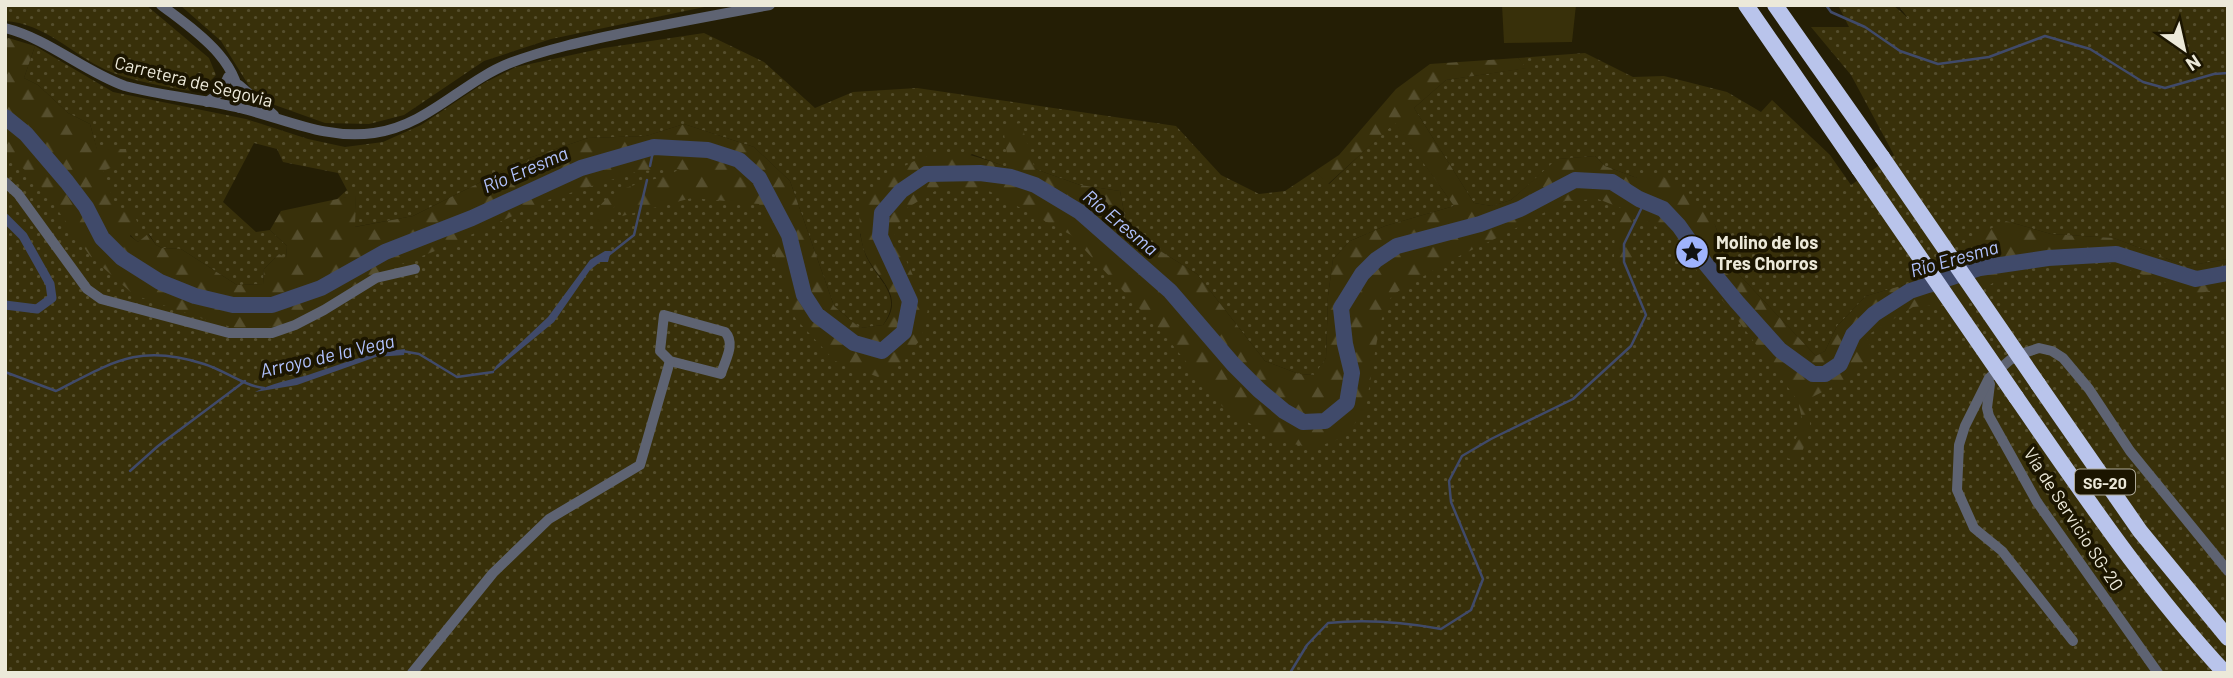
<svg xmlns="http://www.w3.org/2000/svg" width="2233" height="678" viewBox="0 0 2233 678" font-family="Barlow,sans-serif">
	<defs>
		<pattern id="grass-dots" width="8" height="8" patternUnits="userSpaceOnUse" patternTransform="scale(1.75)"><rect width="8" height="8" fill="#38300a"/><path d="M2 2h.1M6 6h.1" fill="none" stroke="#554e2d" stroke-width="1.8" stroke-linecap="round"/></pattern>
		<pattern id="forest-firs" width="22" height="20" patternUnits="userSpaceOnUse" patternTransform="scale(1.75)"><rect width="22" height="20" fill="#38300a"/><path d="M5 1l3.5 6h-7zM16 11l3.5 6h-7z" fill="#554e2d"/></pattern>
	</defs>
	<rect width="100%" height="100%" fill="#241e05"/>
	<g fill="url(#grass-dots)">
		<path d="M5 5H146L209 58 216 75C197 96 188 91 163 86 143 82 124 78 106 70 72 54 44 23 5 21Z"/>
		<path d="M180 5H714L551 39 484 61 404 115 369 124 325 123 272 104 251 89 221 41Z"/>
		<path d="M1838 5H1893L1908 18 1898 5H2228V259L2186 266 2114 238 2051 234 2006 221 1964 262 1914 282 1866 296 1837 326 1825 351 1816 356 1729 264 1715 225 1637 178 1605 166 1595 156 1558 159 1511 200 1492 206 1474 203 1414 108 1446 80 1526 68 1518 58 1585 53 1633 77 1664 76 1727 92 1761 112 1772 100 1830 155 1851 185 1894 155 1851 75 1811 27H1849Z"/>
		<path d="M704 33 764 62 815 108 853 92 917 88 1176 126 1221 175 1259 194 1285 191 1315 171 1329 184 1395 122 1454 206 1385 226 1350 241 1333 259 1328 296 1326 358 1315 375 1299 374 1265 361 1197 274 1143 240 1126 223 1120 191 1080 185 1035 169 1009 168 972 154 860 234C862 241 863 249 866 256 879 283 904 295 883 325L860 328 834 306 790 181 754 147 684 124 646 136 588 138 529 158 413 216 354 227 356 196 337 199 347 190 338 173 283 162 277 149 254 143 223 202 256 232 270 230 287 246 286 259 279 254 264 269 263 284 237 285 181 249 162 248 156 245 149 234 138 242C112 223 99 155 90 124L68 113 38 85 24 78 35 46 113 92 246 119 308 139 345 147 383 142 421 125 484 83 516 67 604 48Z"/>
		<path d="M5 117 102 238 233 305 581 168 739 160 838 329 904 332 889 258 901 191 1011 177 1325 421 1341 308 1575 180 1639 199 1813 374 1874 314 2048 258 2116 254 2164 270 2228 273V673H5Z"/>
	</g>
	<path fill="url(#forest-firs)" d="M5 37 35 46 24 78 38 85 68 113 90 124 97 149H126L128 161 103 171 118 213 131 207 138 224 130 236 138 242 148 234 156 245 162 248 181 249 237 285 263 284 264 269 279 254 286 258 287 246 270 230 281 211 356 195 355 227 413 216 529 158 588 138 646 136 684 124 754 147 790 181 834 306 860 328 883 325C890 316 894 308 891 296 887 282 872 269 866 255 860 243 857 214 863 202 869 189 886 177 898 170 941 143 964 151 1009 168L1003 127 1021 123 1035 169 1080 185 1120 191 1126 223 1143 240 1197 274 1265 361 1299 374 1314 375 1326 358 1328 296 1333 259 1350 241 1385 226 1454 206 1395 123 1328 184 1315 171 1339 155 1396 89 1430 64 1518 58 1527 68 1446 80 1414 108 1474 203 1492 206 1511 200 1557 159 1595 156 1605 166 1637 178 1647 173 1671 179 1686 191 1715 225 1729 264 1816 356 1825 351 1837 326 1866 296 1914 282 1964 262 1970 239 2006 221 2051 234 2114 238 2186 266 2228 259V286L2198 294 2100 260 2059 256 2024 271 2008 272 1965 303 1913 307 1866 336 1874 355C1855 377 1831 388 1806 400 1815 425 1808 438 1798 461L1787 458 1803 423 1798 401 1728 307 1662 230 1635 215 1631 225 1633 271 1624 273 1614 259 1615 224 1621 208 1598 199 1565 201 1509 232 1449 261 1392 295 1380 323 1365 412 1342 438 1314 448 1278 441 1222 406 1166 337 1071 235 989 191H935L907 208 894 233 928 309 921 339 898 366 878 377 835 361 795 318 759 204 692 198 622 216 617 203 600 228 592 220C607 181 651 186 680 169L639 171 548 200 435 251 373 275 318 309 281 326 240 329 212 322 134 295 90 256 38 182 5 152Z"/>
	<path fill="#38300a" d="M1502 5H1576L1572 42 1504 43Z"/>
	<g fill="#404a6a">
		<path d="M605 251H611L608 262H600L590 270 554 322 492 373 496 366 548 317 590 260Z"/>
		<path d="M405 349 404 355 376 357 297 385 255 392C272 383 290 380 308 375 342 364 369 352 405 349Z"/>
	</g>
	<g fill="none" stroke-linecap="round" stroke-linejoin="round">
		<g stroke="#404a6a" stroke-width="2.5">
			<path d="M1826 5 1831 12 1865 27 1900 51 1938 64 1989 57 2045 36 2090 49 2143 82 2165 88 2214 74 2228 73"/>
			<path d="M650 166 654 147"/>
			<path d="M606 257 634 235 647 180"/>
			<path d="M402 351 419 354 457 377 493 372"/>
			<path d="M5 372 56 391C113 362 139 343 204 364 224 370 244 386 264 388"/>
			<path d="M130 471 158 446 245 381"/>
			<path d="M1290 673 1307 645 1328 623C1366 619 1403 622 1441 629L1471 610 1483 579 1451 502 1449 481 1462 456 1491 439 1573 399 1631 346 1646 315 1624 262V244L1645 201"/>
		</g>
		<path stroke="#404a6a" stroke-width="9" d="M5 218 23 236 50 284 52 298 37 309 5 305"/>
		<path stroke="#404a6a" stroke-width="16" d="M5 117 26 134 67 182 86 207 102 238 122 258 160 282 195 296 233 305H272L321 288 385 252 472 218 581 168 654 147 708 150 739 160 759 178 789 235 804 295 817 315 854 343 882 351 904 332 910 301 880 236 882 213 901 191 926 174 980 173 1011 177 1035 185 1080 212 1170 291 1233 364 1259 390 1284 411 1303 422 1325 421 1347 403 1352 373 1345 344 1341 308 1362 274 1376 260 1397 246 1480 224 1520 209 1575 180 1612 182 1639 199 1663 209 1679 226 1705 263 1737 302 1780 350 1813 374H1825L1840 364 1853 335 1874 314 1910 291 1980 268 2048 258 2116 254 2196 279 2228 273"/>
		<g stroke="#5e6372" stroke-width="10">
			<path d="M161 5C195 31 241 60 240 108"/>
			<path d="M5 28C49 39 83 71 125 86 163 96 202 99 240 108 286 119 326 140 374 133 427 126 462 82 510 63 547 49 585 41 623 33 672 23 721 14 770 5"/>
			<path d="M239 85 274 115"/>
			<path d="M207 102 221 92 228 77"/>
			<path d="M5 182 18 194 87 289 101 299 229 333H272L295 325 324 310 376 278 415 269"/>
			<path d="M664 315 725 332C736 344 725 360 721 374L670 361 660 351Z"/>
			<path d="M1990 384 1987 408 1989 416 2037 502 2158 673"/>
			<path d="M2073 641 2002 551 1974 528 1957 490 1959 445 1965 426 1989 378 2010 360 2024 353 2039 348 2052 351 2063 358 2089 389 2130 451 2228 571"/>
			<path d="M412 673 493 573 549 519 640 465 670 361"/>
		</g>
		<g stroke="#b9c4eb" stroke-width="16">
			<path d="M1746 5 1859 169"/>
			<path d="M1775 5 1882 157"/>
			<path d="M2038 384 2140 531 2228 638"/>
			<path d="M2016 397C2082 492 2146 588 2225 673"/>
		</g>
		<g stroke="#b9c4eb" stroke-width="16">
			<path d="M1882 157 2038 384"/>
			<path d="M1859 169 2016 397"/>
		</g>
	</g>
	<defs>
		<g id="sight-disc" transform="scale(1.75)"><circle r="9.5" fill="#9fb3fd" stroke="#1b1500"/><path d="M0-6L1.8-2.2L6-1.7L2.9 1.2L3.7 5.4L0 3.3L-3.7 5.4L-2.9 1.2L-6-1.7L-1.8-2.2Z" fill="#111"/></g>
	</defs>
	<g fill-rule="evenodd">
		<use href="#sight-disc" x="1692" y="252"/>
	</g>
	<g text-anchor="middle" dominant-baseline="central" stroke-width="7" stroke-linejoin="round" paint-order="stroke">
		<rect fill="#1b1500" stroke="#ada998" stroke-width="2" x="2075" y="469.5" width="60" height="25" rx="5"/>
		<g font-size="16" font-weight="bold" fill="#ece9d9">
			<text x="2105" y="482">SG-20</text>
		</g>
		<g font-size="18" fill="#ece9d9" stroke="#1b1500">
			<text transform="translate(194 81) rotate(14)">Carretera de Segovia</text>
			<text transform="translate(2074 519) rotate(57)">Vía de Servicio SG-20</text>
		</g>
		<g font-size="18" font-weight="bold" fill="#ece9d9" stroke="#1b1500" text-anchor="start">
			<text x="1716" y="242">Molino de los<tspan x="1716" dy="21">Tres Chorros</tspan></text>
		</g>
		<g font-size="19" font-style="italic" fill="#b1c2fd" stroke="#1b1500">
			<text transform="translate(525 169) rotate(-23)">Río Eresma</text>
			<text transform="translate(1121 222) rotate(40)">Río Eresma</text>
			<text transform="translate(1954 258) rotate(-16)">Río Eresma</text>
			<text transform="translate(327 355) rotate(-13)">Arroyo de la Vega</text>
		</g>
	</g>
	<rect width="2233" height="678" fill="none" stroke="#ece9d9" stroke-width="14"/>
	<g transform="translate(2184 49) rotate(146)" stroke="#1b1500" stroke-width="5" paint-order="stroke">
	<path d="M0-5L12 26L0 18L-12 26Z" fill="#ece9d9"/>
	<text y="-10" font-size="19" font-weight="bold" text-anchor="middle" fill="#ece9d9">N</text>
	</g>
</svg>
